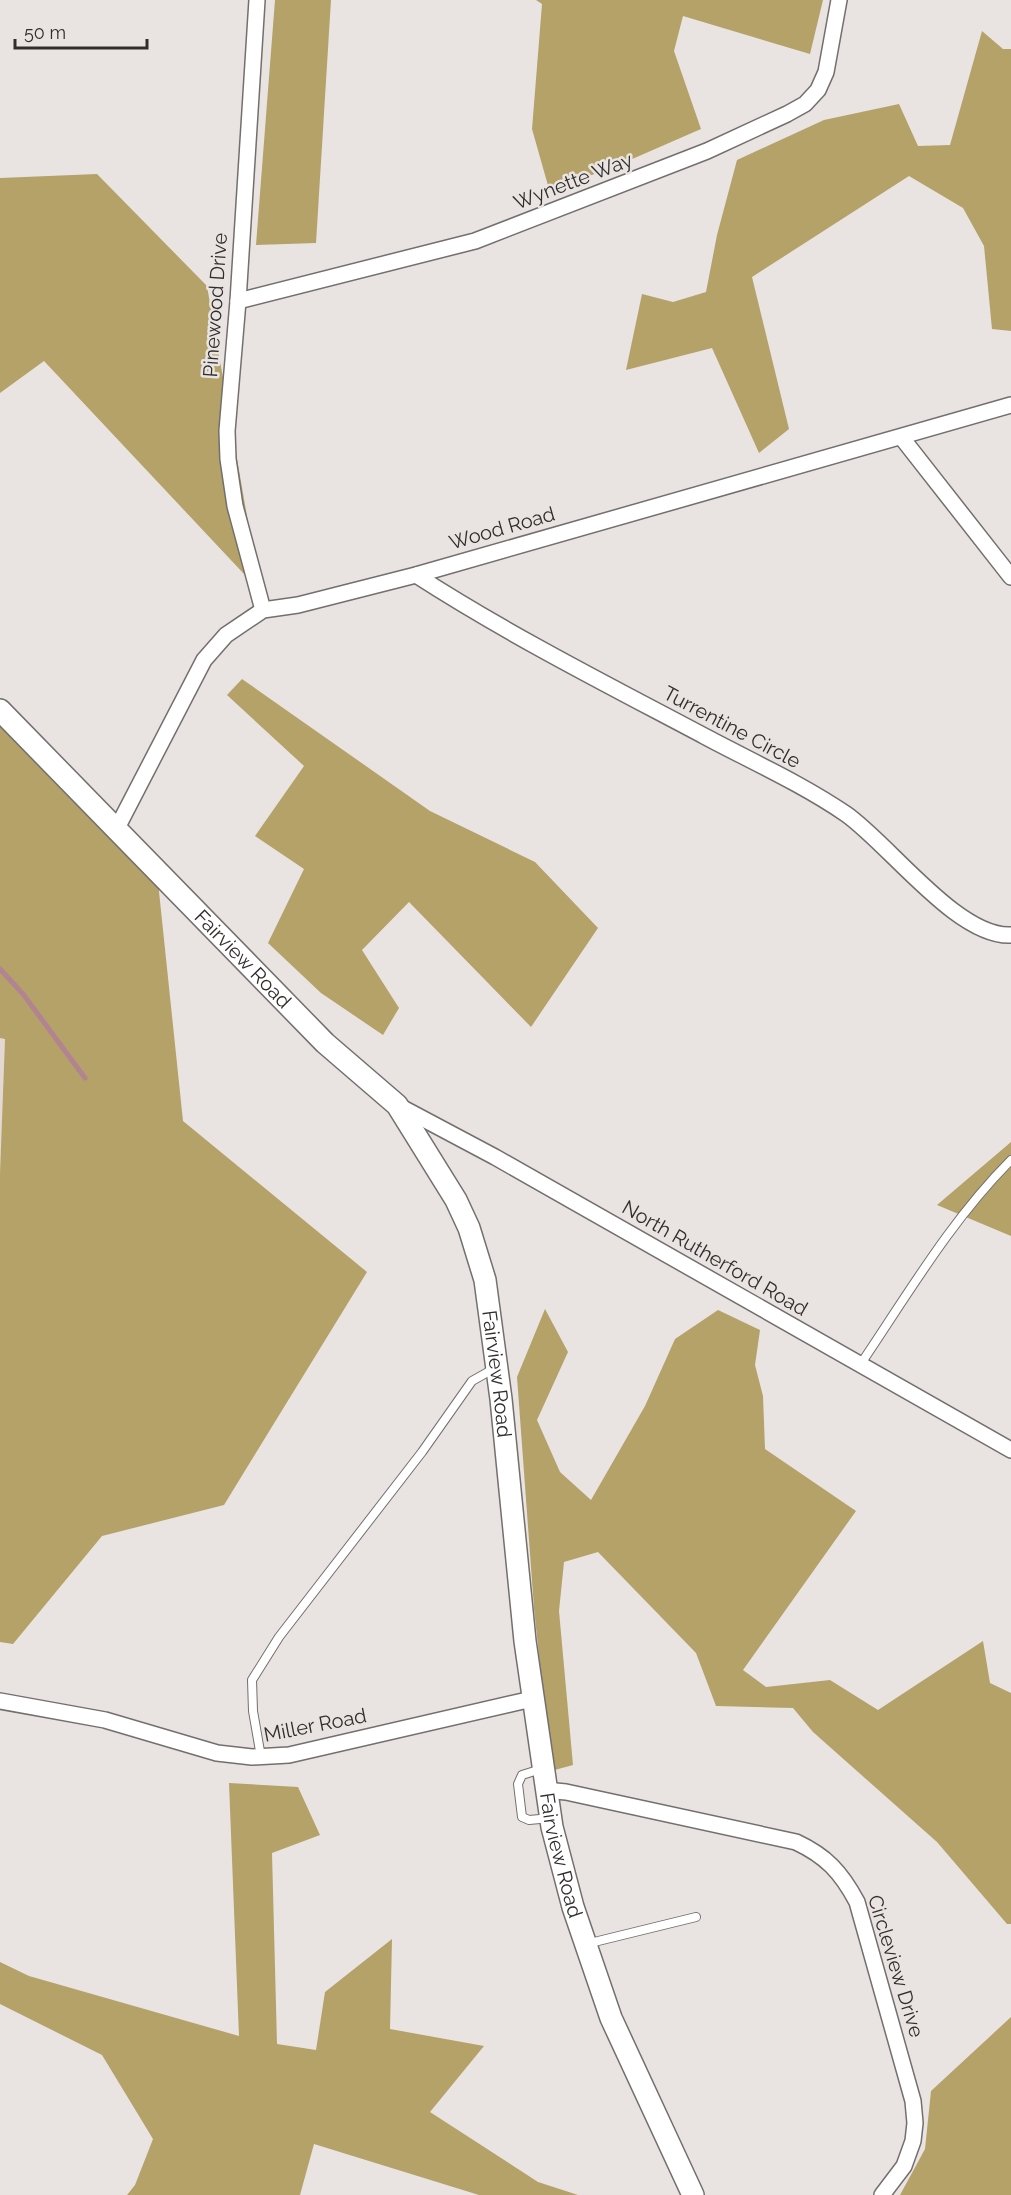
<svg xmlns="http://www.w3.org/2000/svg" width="1011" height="2195" viewBox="0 0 1011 2195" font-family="Raleway,sans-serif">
	<rect width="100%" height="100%" fill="#e9e4e2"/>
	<path fill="#e4d8d2" d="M0 1038H5L0 1173Z"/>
	<g fill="#b4a268">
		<path d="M275 0H331L316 243 256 245Z"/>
		<path d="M536 0H823L810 54 683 16 674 51 701 129 607 170 549 189 532 129 542 4Z"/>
		<path d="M982 31 1003 49H1011V331L992 329 984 246 963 208 909 176 752 277 789 429 759 453 712 348 626 370 642 294 673 302 706 292 717 235 737 160 824 120 899 104 918 146 950 145Z"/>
		<path d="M97 174 207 286 260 591 44 361 0 393V178Z"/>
		<path d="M242 679 430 811 535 862 598 928 531 1027 409 902 362 950 399 1008 383 1035 321 993 268 943 304 869 255 836 304 766 227 695Z"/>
		<path d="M0 717 158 882 183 1121 367 1272 224 1505 102 1536 13 1644 0 1642V1173L5 1039 0 1038Z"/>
		<path d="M1011 1142V1236L937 1205Z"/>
		<path d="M545 1309 568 1352 537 1420 560 1472 591 1500 645 1406 675 1339 718 1310 760 1330 755 1365 763 1396 765 1449 856 1511 743 1670 766 1687 830 1680 878 1710 983 1641 990 1683 1011 1693V1924H1007L937 1842 813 1732 793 1708 716 1706 696 1653 598 1552 564 1562 559 1611 573 1765 551 1771 534 1608 517 1377Z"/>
		<path d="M229 1783 298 1787 320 1835 272 1853 277 2044 316 2050 325 1992 392 1939 390 2029 484 2046 430 2112 538 2182 578 2195H479L314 2144 300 2195H127L135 2185 153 2139 102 2055 0 2004V1962L29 1976 239 2036Z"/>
		<path d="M1011 2017V2195H900L925 2149 931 2091Z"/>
	</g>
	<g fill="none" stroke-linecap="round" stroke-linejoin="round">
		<path stroke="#b28492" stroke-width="5" d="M0 969 23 994 85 1078"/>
		<g stroke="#736f6d" stroke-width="10">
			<g id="lane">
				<path d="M860 1365C908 1294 951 1220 1011 1160"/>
				<path d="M261 1757 253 1711 252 1680 279 1637 422 1452 472 1381 495 1368"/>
				<path d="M541 1769 522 1775 518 1784 522 1817 529 1820 551 1818"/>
				<path d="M586 1944 696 1917"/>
			</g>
		</g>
		<g stroke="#736f6d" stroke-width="18">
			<g id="street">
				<path d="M257 0 238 301 227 431 228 459 235 506 263 610"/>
				<path d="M238 301 475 241 707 151 787 114 805 104 818 90 826 72 839 0"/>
				<path d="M902 438 1011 577"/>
				<path d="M416 575C509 635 608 685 706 737 753 762 802 784 846 814 890 845 958 938 1011 935"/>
				<path d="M116 830 204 660 226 635 263 610 298 605 416 575 1011 405"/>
				<path d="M399 1106 495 1157 1011 1450"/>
				<path d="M0 1701 105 1720 217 1753 252 1757 289 1755 532 1699"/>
				<path d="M545 1790 566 1792 796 1842C826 1856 841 1872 857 1902L913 2101 915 2123 913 2141 904 2166 882 2195"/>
			</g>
		</g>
		<g stroke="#736f6d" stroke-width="24">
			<g id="secondary">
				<path id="s1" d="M0 710 325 1043 397 1105 456 1200 469 1228 485 1280 501 1399 525 1641 552 1827 573 1907 611 2018 693 2195"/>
			</g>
		</g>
		<use href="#lane" stroke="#fff" stroke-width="8"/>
		<use href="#street" stroke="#fff" stroke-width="15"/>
		<use href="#secondary" stroke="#fff" stroke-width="21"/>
	</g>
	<g text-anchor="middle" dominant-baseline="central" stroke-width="5" stroke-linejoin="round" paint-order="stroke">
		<g font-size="20" fill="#302e2d" stroke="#e9e4e2">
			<text transform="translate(573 181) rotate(-21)">Wynette Way</text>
			<text transform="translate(215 305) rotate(-86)">Pinewood Drive</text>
			<text transform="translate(502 528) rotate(-16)">Wood Road</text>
			<text transform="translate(732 727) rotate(28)">Turrentine Circle</text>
			<text stroke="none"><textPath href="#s1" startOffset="348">Fairview Road</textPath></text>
			<text transform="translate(715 1258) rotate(30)">North Rutherford Road</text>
			<text stroke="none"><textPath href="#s1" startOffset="852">Fairview Road</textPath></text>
			<text transform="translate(315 1725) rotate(-11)">Miller Road</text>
			<text stroke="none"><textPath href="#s1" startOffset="1338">Fairview Road</textPath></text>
			<text transform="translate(896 1966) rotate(73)">Circleview Drive</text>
		</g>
	</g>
	<path d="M15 39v9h132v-9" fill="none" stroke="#302e2d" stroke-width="3"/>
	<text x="24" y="39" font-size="18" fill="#302e2d" stroke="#e9e4e2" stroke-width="4.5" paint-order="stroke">50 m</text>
</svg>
